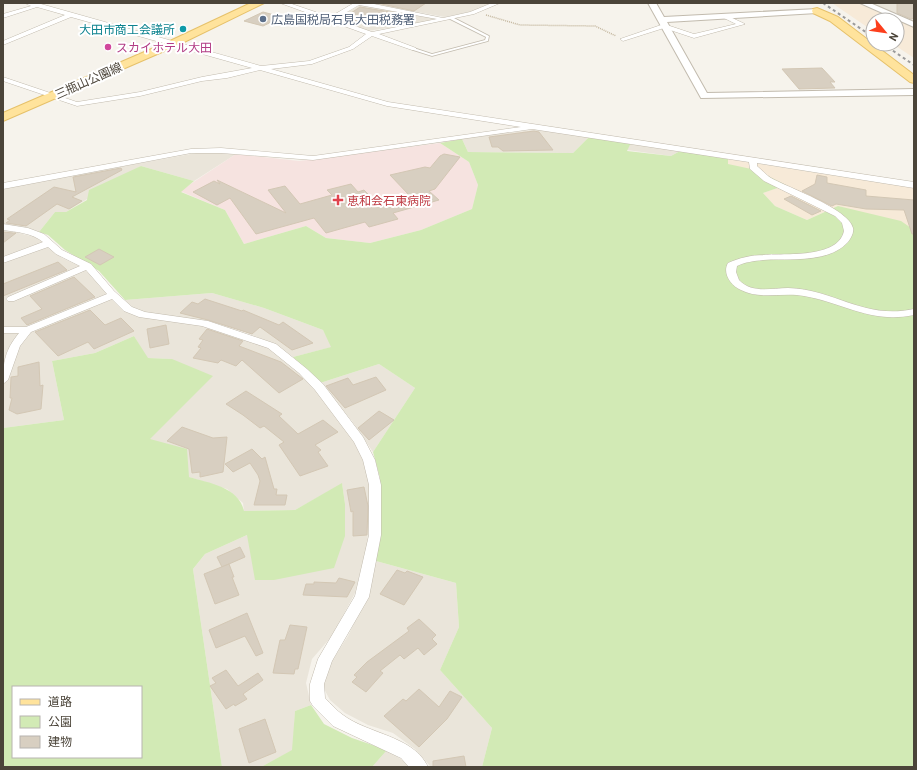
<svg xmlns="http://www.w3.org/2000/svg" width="917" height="770" viewBox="0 0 917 770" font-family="Barlow,'Noto Sans JP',sans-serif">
	<rect width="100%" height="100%" fill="#f6f3ec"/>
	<g fill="#eae5da">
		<path d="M368 3H492L473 11 445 17Z"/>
		<path d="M870 3H914V22Z"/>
		<path d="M359 4 431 18 433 19 422 23 367 31 336 20Z"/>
		<path d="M540 129 589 137 573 153 468 152 462 139Z"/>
		<path d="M631 143 680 151 671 156 627 150Z"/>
		<path d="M202 152 236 154 194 181 141 166 66 212H55L39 232 3 225V188Z"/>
		<path d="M3 229 38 238 62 258 81 267 92 276 122 309 140 316 203 325 268 347 304 377 327 403 358 444 366 464 371 497 367 545 355 593 332 636 312 659 306 683 311 705 295 711 293 750 261 767H222L193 569 205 554 247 535 345 536V504L342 484 295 510 244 511 243 503 227 489 189 477 149 439 172 359 147 358 134 336 95 353 52 361 64 420 3 428Z"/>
		<path d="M212 293 264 308 323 330 332 347 293 357 267 341 240 330 219 324 144 313 129 306 125 300Z"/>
		<path d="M379 364 415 388 373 452 352 421 320 383Z"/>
		<path d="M376 561 456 583 459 627 440 670 492 728 482 767H431L415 749 393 733 368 725 345 713 330 700 323 687V675L348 636 367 596Z"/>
		<path d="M387 750 405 762 409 767H372Z"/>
	</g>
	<g fill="#f7ead8">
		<path d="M832 3H857L896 20H873V31Z"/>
		<path d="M897 20 914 27V58L893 44H897Z"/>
		<path d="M728 159 914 188V230L838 206 807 220 775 206 763 193 785 185 727 164Z"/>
	</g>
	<path fill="#f6e3e0" d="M440 143 469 162 478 185 472 209 421 230 370 243 326 238 306 226 244 244 225 210 180 191 236 154 299 161Z"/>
	<g fill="#d2eab5" fill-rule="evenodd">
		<path d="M589 137 631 143 627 151 671 156 680 151 728 159V164L756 170 786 185 763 193 775 206 807 220 838 206 901 221 914 230V767H482L492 728 440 670 459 627 456 583 376 561 380 518V478L373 452 415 388 379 364 320 383 293 357 331 347 323 330 264 308 212 293 125 300 99 271 65 250 48 235 39 232 55 212H66L87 200 89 190 141 166 194 181 181 192 225 210 244 244 306 226 326 238 370 243 421 230 472 209 478 185 469 162 440 143 462 139 468 152 573 153Z"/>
		<path d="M134 336 148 358 172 359 213 376 150 439 187 449 189 477C209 483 239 487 244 511L295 510 342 483 345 504V536L334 568 274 580H255L247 535 205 554 193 569 222 767H3V428L64 420 52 361 95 353ZM13 687H141V757H13Z"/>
		<path d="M311 705 324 724 352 738 387 750 372 767H261L292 750 295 711Z"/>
	</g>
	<g fill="#d8cfc1" stroke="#d3c7b4">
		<path d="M377 3H426L414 11Z"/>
		<path d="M897 3H914V18L911 19 897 13Z"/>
		<path d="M360 7 408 15 390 26 365 21 359 24 342 19Z"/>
		<path d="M263 12 282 17 263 26 244 21Z"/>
		<path d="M822 68 835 82H830L835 88 799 89 782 69Z"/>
		<path d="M534 131 539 132 553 150 503 151 498 147H492L489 137Z"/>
		<path d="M444 154 460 157 435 189 429 191 439 200 393 213 398 219 369 227 365 222 326 233 314 218 256 234 230 198 217 205 193 192 214 181 220 184 217 180 286 213 268 190 285 186 300 204 332 195 327 190 351 184 358 192 364 190 376 202 408 194 390 175 425 167 430 168 440 156Z"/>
		<path d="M121 168 122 170 72 197 82 201 69 209 57 204 26 226 6 223 10 220 7 219 54 187 76 192 73 177Z"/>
		<path d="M817 175 827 177V183L866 190V196L914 200V234H912L904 210 866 209 836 204 832 206 802 191 815 184Z"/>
		<path d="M791 196 821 211 812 215 784 199Z"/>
		<path d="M3 232 13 233H16L3 243Z"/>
		<path d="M99 249 114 257 100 265 85 257Z"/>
		<path d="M58 262 67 270 3 296V284Z"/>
		<path d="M74 277 95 297 27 325 21 318 42 309 30 296Z"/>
		<path d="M205 299 242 311 243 310 279 325 283 322 313 343 292 350 260 327 252 334 208 320 180 313 192 302 198 304Z"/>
		<path d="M90 310 105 325 121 318 134 331 94 349 88 342 58 356 35 332Z"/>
		<path d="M166 325 169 344 150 348 147 329Z"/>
		<path d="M207 329 243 341 239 346 281 362 303 379 279 393 242 360 236 366 221 360 218 363 193 358 201 348 198 347 203 340 199 339Z"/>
		<path d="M39 362 40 386 43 385 41 409 17 414 9 410 12 398H10L11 377 18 376V367Z"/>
		<path d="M376 377 386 390 345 408 326 386 348 378 353 385Z"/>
		<path d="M246 391 282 414 279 416 298 434 323 420 338 432 315 445 321 450 318 452 328 466 300 476 279 445 284 442 264 426 260 428 243 415 226 404Z"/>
		<path d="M379 411 394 420 369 440 358 428Z"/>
		<path d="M182 427 213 438 227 437 223 472 200 477V472L192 473 189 449 167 441Z"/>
		<path d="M252 449 262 459 265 457 274 489H277L276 495H287L285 505H254L260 481 258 475 250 463 233 472 225 464Z"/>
		<path d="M364 487 368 506 367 535 353 536V511L351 512 347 490Z"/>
		<path d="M240 547 245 557 222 567 217 557Z"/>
		<path d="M229 564 234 577H232L239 595 215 604 204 574Z"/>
		<path d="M397 570 405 573 407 571 423 577 404 605 380 594Z"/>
		<path d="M339 578 355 582 347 597 303 595 306 584H314V582L336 583Z"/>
		<path d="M247 613 263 653 256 656 245 636 216 648 209 630Z"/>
		<path d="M419 619 436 635 432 639 437 644 424 655 418 648 404 659 400 655 380 671 383 673 366 692 352 682 357 677 354 675 367 662 409 631 407 628Z"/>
		<path d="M290 625 307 627 298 669H295L294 674 273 673 280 640H285Z"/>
		<path d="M226 670 238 686 258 673 263 680 243 694 247 699 235 706 234 704 226 709 210 686 216 683 212 678Z"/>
		<path d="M419 689 439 707 450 691 462 697 447 719 419 747 384 716 403 699 406 701Z"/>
		<path d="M265 719 276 752 249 763 239 729Z"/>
		<path d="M464 756 466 767H433V761Z"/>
	</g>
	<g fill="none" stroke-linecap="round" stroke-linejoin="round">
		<g stroke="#c2bbae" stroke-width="1.5">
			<path id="service" d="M450 17H452L489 36 488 41 432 56 413 50 412 49 414 48 432 54 485 40 486 37 450 19Z"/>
		</g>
		<g stroke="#c2bbae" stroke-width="1">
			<g id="minor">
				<path d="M25 3 41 4 261 66 309 61 349 47 366 34 280 3H289L330 17 354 3H369L443 18 470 12 492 3H500L474 14 379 34 416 48V50H412L372 36 353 49 312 64 271 69 388 102 914 182V188L757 163V166C762 170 766 175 771 178 789 188 849 209 853 228 854 233 851 238 848 242 828 264 789 258 763 260 754 261 745 262 737 266L736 272 739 280C752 294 772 288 788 288 834 289 864 320 914 309V315C871 324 844 303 804 296 784 292 760 300 741 290 731 286 722 273 728 263 739 258 751 255 764 255 784 253 838 259 844 231L842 223 835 216 764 181 750 169 749 162 532 129 313 160 221 153H191L3 189V183L191 149 221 148 313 156 521 127 387 106 260 70 227 78 202 81 140 96 77 106 3 81V77L77 102 140 92 202 77 252 68 71 17 3 45V41L65 15 37 7 3 18V14L31 6ZM359 5 437 19 372 32 335 19Z"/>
				<path d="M726 15 745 24 694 38 664 28 623 41 620 39 664 24 694 34 736 24 724 18 723 17Z"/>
				<path d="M3 224 28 228 44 234 62 250 91 264 114 291 132 307 145 312 208 321 276 344 307 369 323 384 363 437 375 460 381 485V535L369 597 332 661 324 684 325 698C331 704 337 711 343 715 368 734 414 736 428 767H409L401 758 333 726 313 706 310 701V684L318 659 355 596 369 535V485L363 460 354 442 315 390 299 373 268 348 202 326 139 317 124 311 112 299 31 332 20 346 8 380 3 384C3 362 5 350 19 333H3V327H26L107 294 86 270 14 301H8L6 299 8 297 80 266 56 254 48 247 3 263V257L43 242C32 233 17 232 3 230Z"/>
			</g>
		</g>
		<g stroke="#c2bbae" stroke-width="2">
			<g id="tertiary">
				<path d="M648 3H656L664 17 817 9 821 11 817 13 667 22 707 93 914 89V95L701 98Z"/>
				<path d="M860 3H870L914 22V27Z"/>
			</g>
		</g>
		<g stroke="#e6c16a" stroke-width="2">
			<g id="primary">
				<path d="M251 3H264L178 45 3 121V113L170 41Z"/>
				<path d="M817 8 838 17 914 75V83L910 82 830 21 813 13 812 11 813 9Z"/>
			</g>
		</g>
		<path stroke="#c4b79f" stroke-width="1.5" stroke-dasharray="1 1" stroke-linecap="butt" d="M486 15 520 25 595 26 616 36"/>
		<use href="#service" fill="#fff" fill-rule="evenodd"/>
		<use href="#minor" fill="#fff" fill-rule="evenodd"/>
		<use href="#tertiary" fill="#fff" fill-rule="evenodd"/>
		<use href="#primary" fill="#ffe39c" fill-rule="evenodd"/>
		<g stroke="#9a9a9a" stroke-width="2" stroke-dasharray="3 3" stroke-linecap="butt">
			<path d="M823 3 873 37"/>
			<path d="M883 44 914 65"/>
		</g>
	</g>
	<circle fill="#5c6f8a" stroke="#fff" stroke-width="1.5" cx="263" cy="19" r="4"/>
	<circle fill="#0f9aa8" stroke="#fff" stroke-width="1.5" cx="183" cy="29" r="4"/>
	<circle fill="#d1479c" stroke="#fff" stroke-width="1.5" cx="108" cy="47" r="4"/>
	<path fill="#e0444e" stroke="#fff" stroke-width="1.5" d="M336 194h4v4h4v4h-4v4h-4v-4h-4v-4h4z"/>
	<g text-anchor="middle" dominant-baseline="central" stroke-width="4" stroke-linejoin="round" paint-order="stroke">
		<g font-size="12" fill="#4e5e75" stroke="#fff" text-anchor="start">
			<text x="271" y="19">広島国税局石見大田税務署</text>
		</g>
		<g font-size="12" fill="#0d838f" stroke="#fff" text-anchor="end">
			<text x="175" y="29">大田市商工会議所</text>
		</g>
		<g font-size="12" fill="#b23c85" stroke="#fff" text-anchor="start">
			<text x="116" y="47">スカイホテル大田</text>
		</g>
		<g font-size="12" fill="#4b4439" stroke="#fff">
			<text transform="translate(88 80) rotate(-24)">三瓶山公園線</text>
		</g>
		<g font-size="12" fill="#be3a42" stroke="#fff" text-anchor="start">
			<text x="347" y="200">恵和会石東病院</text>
		</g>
	</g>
	<rect width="917" height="770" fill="none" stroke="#4b4439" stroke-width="8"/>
	<rect x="12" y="686" width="130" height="72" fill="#ffffff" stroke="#b7b4b0"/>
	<rect x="20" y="699" width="20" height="6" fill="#ffe39c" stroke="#b7b4b0"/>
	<text x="48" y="706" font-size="12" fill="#4b4439">道路</text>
	<rect x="20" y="716" width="20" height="12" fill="#d2eab5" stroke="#b7b4b0"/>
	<text x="48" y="726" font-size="12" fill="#4b4439">公園</text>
	<rect x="20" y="736" width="20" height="12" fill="#d8cfc1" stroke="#b7b4b0"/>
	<text x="48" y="746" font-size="12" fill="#4b4439">建物</text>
	<g transform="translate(885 32) rotate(119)"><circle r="19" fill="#ffffff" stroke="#b7b4b0"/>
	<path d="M0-3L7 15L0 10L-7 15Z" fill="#fc3f1d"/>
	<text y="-6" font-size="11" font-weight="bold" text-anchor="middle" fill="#4b4439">N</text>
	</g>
</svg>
